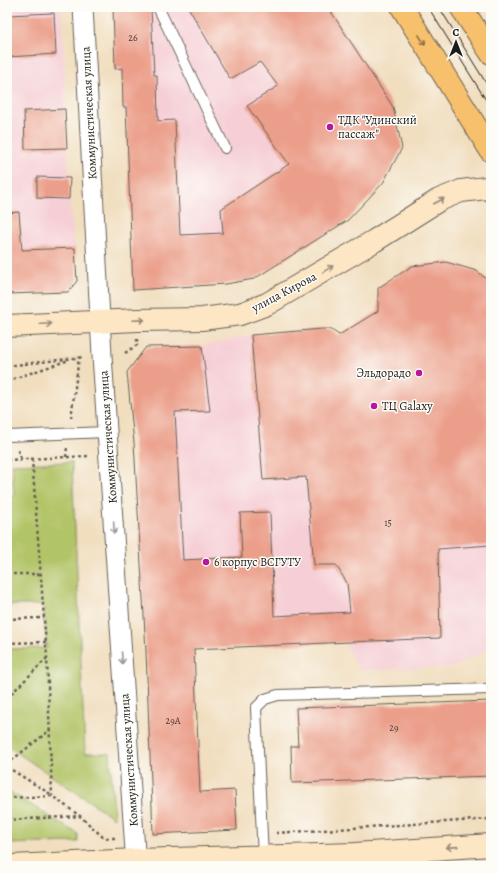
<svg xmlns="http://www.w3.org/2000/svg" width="498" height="873" viewBox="0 0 498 873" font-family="Alegreya,serif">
	<rect width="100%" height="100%" fill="#fdfcf7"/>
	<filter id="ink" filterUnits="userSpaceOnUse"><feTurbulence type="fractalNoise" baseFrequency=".025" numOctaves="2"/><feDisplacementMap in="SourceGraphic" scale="8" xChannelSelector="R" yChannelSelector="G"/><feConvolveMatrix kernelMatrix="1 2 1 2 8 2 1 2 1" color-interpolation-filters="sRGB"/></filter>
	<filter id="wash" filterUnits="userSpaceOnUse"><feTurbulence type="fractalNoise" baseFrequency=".012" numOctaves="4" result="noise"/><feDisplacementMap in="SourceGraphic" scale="16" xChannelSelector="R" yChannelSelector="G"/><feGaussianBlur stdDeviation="0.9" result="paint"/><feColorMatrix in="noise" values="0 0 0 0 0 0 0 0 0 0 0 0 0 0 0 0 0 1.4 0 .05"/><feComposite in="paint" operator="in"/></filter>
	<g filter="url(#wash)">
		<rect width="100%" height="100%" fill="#f1debf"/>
		<g fill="#f6cfd6">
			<path d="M7 7H62L67 148 70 178 69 199 75 248 77 281 68 292 7 294Z"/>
			<path d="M113 7H328L393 107 383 183 226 284 133 290 127 122 123 107 122 76 115 69Z"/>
			<path d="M491 293V647L453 667 359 670 344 642 146 651 134 443 127 372 146 347 202 346 251 335H339Z"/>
		</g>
		<g fill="#b2c467" stroke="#677042">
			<path d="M72 462 85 753H110L114 818 7 746V649L47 648 43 605H7V497L14 496 12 464Z"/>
			<path d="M7 790 78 834V842L7 844Z"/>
		</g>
		<g id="blocks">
			<g fill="#eb9e89">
				<path d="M151 7 154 75H157L158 121 175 120 180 235 223 233 221 209 289 164 247 106 278 86 260 62 230 79 188 7H328L393 107 402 148 383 183 348 220 254 279 226 284 133 290 126 107H123L122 68 115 69 113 8Z"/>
				<path d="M54 13 56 54 8 57 7 15Z"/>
				<path d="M65 109 67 148 25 149 24 111Z"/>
				<path d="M37 177 70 178 69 199 37 198Z"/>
				<path d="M19 212 22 250 75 248 77 281 68 292 7 294V213Z"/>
				<path d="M446 262 477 271 491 283V505L488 506 490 545 438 549 440 638 194 649 200 792 235 790 237 830 153 834 146 651 134 443 127 372 146 347 202 346 210 411 175 412 183 560 242 557 240 513 270 512 274 616 350 612 347 583 336 565H314L306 477 263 480 251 335 322 329H330L339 335 378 311V288L412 266Z"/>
				<path d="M491 701V776L292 783 291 746H298L296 708Z"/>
			</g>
		</g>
	</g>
	<g filter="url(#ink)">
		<use href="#blocks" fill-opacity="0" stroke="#676055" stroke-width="1"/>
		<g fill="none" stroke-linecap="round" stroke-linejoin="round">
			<g stroke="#676055" stroke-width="12">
				<g id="lane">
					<path d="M158 7 225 148"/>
					<path d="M7 436 107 432"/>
					<path d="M263 857 256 708 265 699 278 695 491 689"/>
				</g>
			</g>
			<g stroke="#676055" stroke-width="21">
				<path id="street" d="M83 7 102 355 136 866"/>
			</g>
			<g stroke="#676055" stroke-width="24">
				<g id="secondary">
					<path d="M7 326 138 320 202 319 240 314 267 304 374 241 439 200 461 191 486 188 491 190"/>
					<path d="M12 866 136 860 355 854 491 845"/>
				</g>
			</g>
			<g stroke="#676055" stroke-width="24">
				<g id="primary">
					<path d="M402 7 491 151"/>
					<path d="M461 7 491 53"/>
				</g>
			</g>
			<g stroke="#676055" stroke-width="2.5" stroke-dasharray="3 3" stroke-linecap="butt">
				<path d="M125 353 137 345V339"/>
				<path d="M7 366 84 357"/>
				<path d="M7 381 69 360"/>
				<path d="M71 418 79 357"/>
				<path d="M18 450 21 459"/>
				<path d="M66 457 67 447"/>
				<path d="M32 459 47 658 52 796"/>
				<path d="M7 460 89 456V455"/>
				<path d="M7 574H41"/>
				<path d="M7 619 44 618"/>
				<path d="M7 643 46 642"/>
				<path d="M7 698 47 658"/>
				<path d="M7 764 50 730"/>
				<path d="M7 767 52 795"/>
				<path d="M7 798 52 796 80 816 104 838H115"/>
				<path d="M7 820 80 816"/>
				<path d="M276 833 491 819"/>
			</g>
			<use href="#lane" stroke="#fff" stroke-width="10"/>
			<use href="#street" stroke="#fff" stroke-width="19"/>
			<use href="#secondary" stroke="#fce6c4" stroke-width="22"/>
			<use href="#primary" stroke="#f7c06c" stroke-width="22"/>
			<g stroke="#1c1c1c" stroke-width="1">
				<path d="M428 7 491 108"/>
				<path d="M439 7 491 91"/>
			</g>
		</g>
		<defs><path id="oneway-shaft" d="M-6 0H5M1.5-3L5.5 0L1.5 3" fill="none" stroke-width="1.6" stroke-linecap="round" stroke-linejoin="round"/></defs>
		<use stroke="#8a6e44" href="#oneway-shaft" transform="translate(422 40) rotate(58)"/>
		<g stroke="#978b78">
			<use href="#oneway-shaft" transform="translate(439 201) rotate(-27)"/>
			<use href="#oneway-shaft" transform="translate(328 269) rotate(-31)"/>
			<use href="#oneway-shaft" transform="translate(139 320) rotate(-2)"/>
			<use href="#oneway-shaft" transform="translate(46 324) rotate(-3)"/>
			<use href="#oneway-shaft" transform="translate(452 847) rotate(176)"/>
		</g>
		<g stroke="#999">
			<use href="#oneway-shaft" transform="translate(114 528) rotate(86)"/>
			<use href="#oneway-shaft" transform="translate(122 658) rotate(86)"/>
		</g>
	</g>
	<g fill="#b5179e" stroke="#fdfcf7" stroke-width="1.5">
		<circle cx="330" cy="127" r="4"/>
		<circle cx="419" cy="373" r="4"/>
		<circle cx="374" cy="406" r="4"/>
		<circle cx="206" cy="562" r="4"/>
	</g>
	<g text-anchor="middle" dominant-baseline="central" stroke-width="3" stroke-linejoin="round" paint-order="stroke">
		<g font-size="10" fill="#503c37">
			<text x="133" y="37">26</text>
			<text x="388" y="522">15</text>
			<text x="173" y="720">29А</text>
			<text x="394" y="727">29</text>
		</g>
		<g font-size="12" fill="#1c1c1c" stroke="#fdfcf7">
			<text transform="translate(89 113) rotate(-93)">Коммунистическая улица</text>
			<text transform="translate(284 292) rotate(-28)">улица Кирова</text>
			<text transform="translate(108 437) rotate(-94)">Коммунистическая улица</text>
			<text transform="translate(129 760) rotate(-94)">Коммунистическая улица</text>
		</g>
		<g font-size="12" fill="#1c1c1c" stroke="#fdfcf7" text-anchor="start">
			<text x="338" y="120">ТДК "Удинский<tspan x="338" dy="14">пассаж"</tspan></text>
			<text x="411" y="373" text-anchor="end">Эльдорадо</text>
			<text x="382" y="406">ТЦ Galaxy</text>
			<text x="214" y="562">6 корпус ВСГУТУ</text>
		</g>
	</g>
	<rect width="498" height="873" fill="none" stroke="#fdfcf7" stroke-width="24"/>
	<g transform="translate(456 42)" stroke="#fdfcf7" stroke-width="3" paint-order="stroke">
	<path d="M0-3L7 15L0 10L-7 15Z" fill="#1c1c1c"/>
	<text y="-6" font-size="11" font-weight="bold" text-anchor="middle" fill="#1c1c1c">С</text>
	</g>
</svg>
